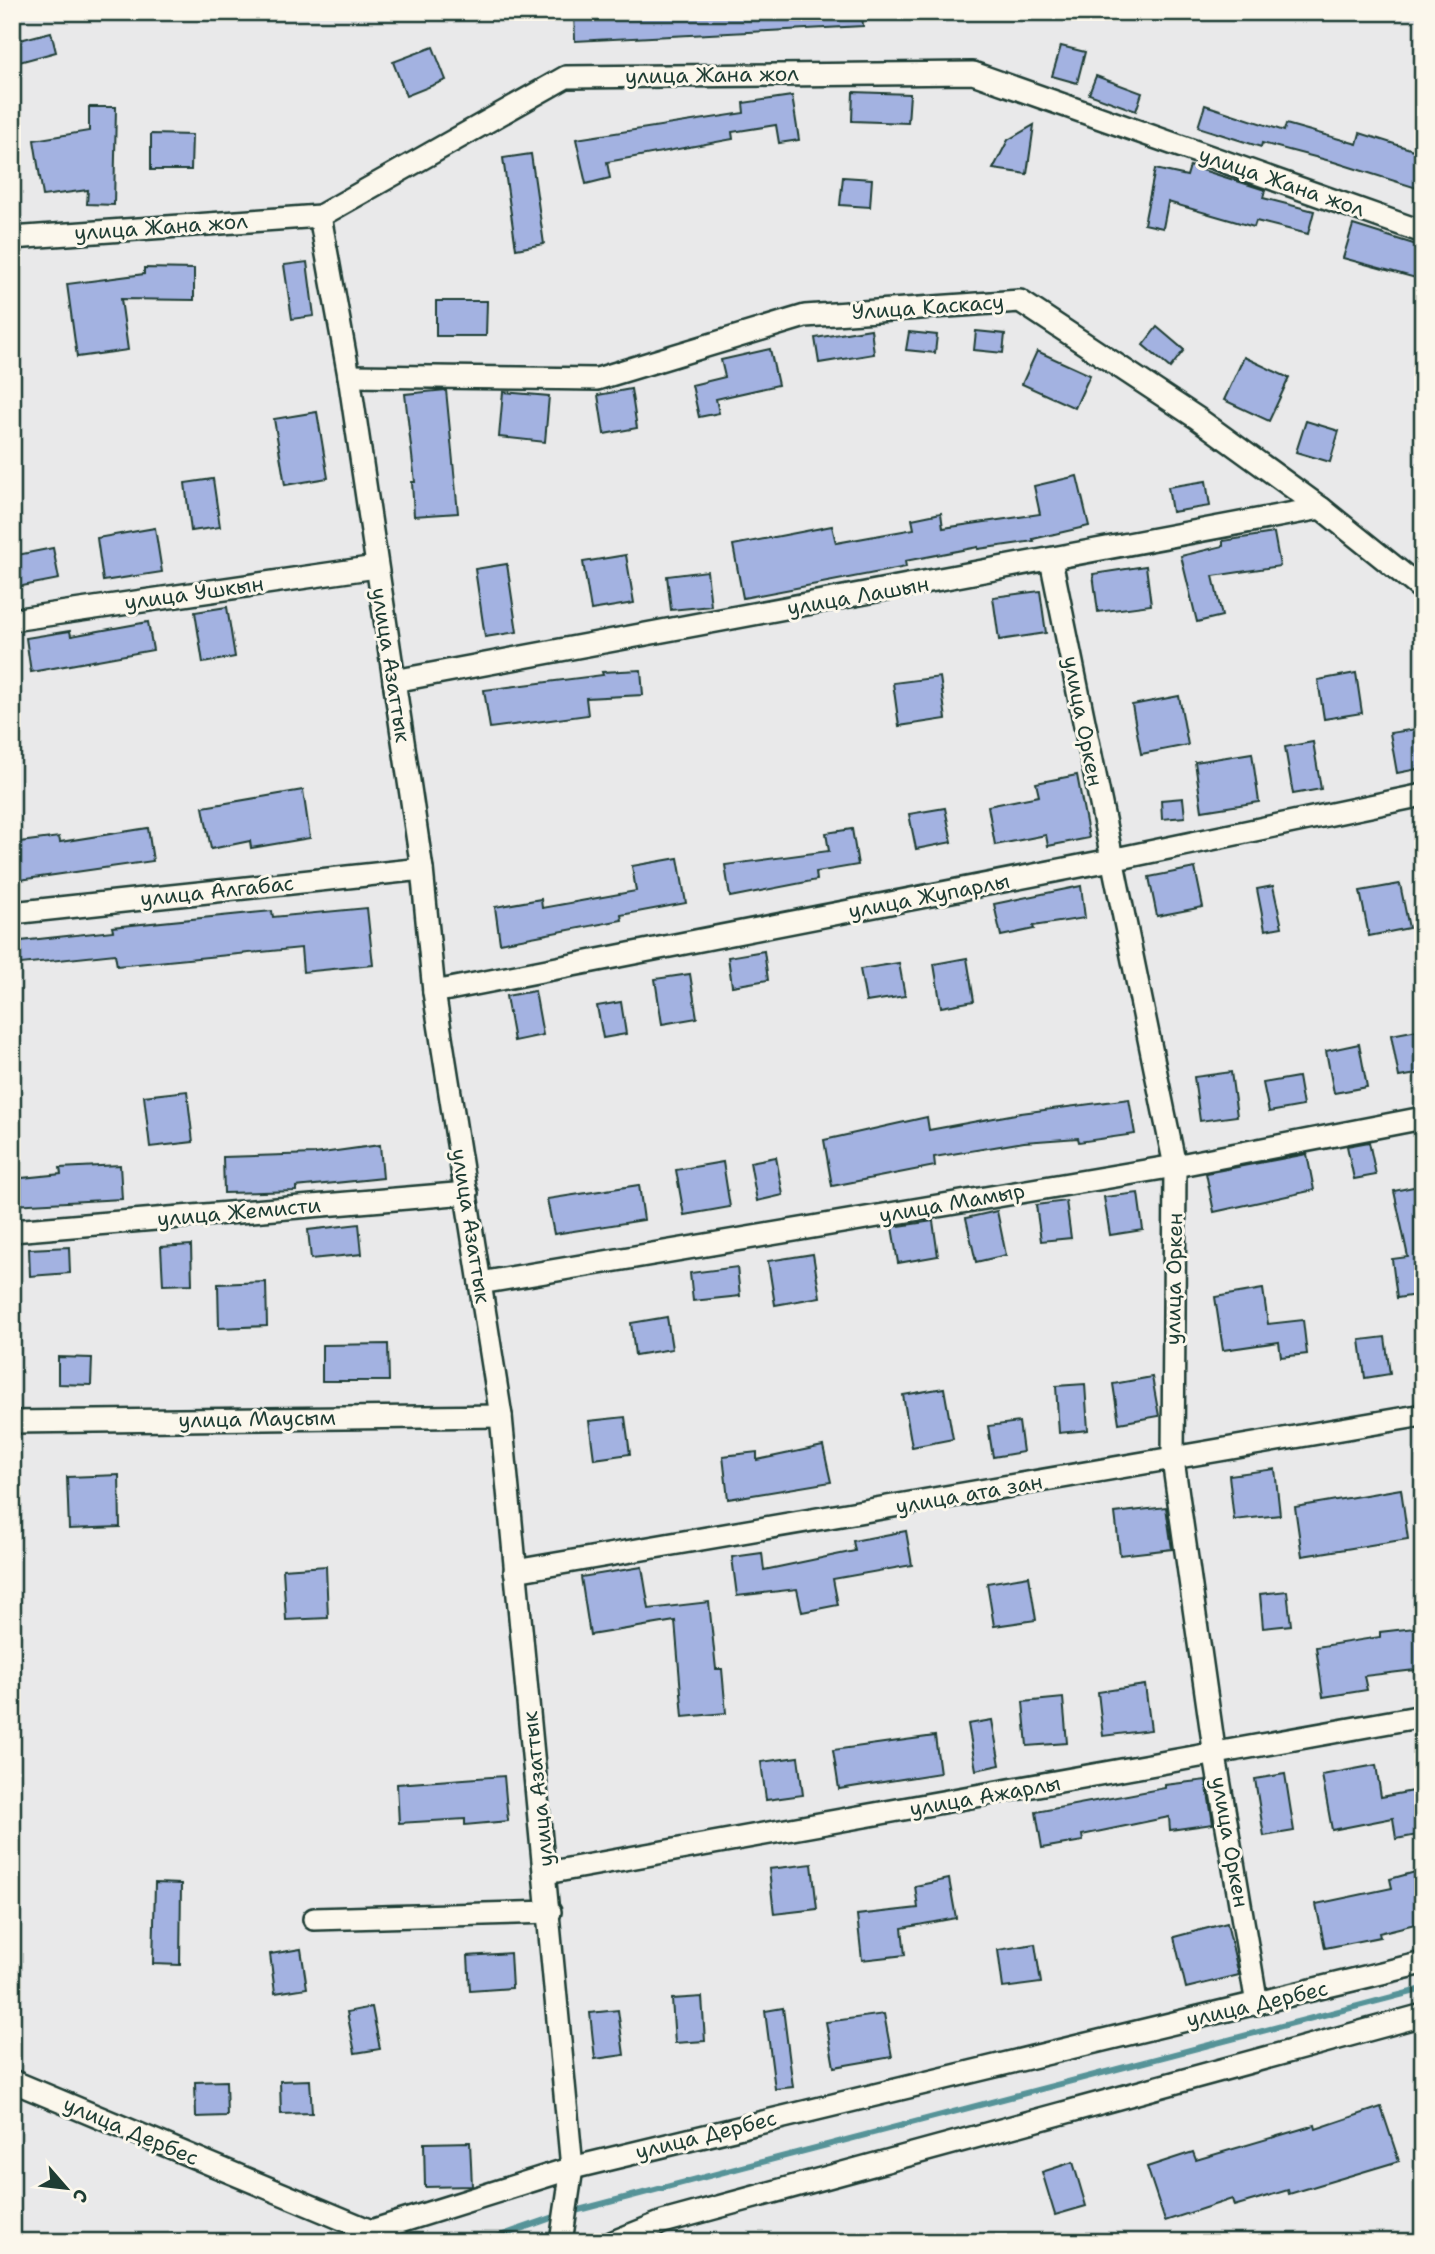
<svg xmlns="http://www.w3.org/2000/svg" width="1435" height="2254" viewBox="0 0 1435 2254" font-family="'Shantell Sans',sans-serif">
	<rect width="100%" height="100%" fill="#e9e9ea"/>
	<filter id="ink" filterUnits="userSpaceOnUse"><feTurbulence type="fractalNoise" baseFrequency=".0143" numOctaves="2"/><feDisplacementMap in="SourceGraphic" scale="14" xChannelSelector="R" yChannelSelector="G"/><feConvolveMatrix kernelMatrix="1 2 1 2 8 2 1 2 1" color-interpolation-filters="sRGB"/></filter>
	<g filter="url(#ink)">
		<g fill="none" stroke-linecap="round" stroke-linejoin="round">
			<g stroke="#579398" stroke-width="6">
				<path d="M571 2212 1423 1989"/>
				<path d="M483 2242 560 2215"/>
			</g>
		</g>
		<g fill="#a3b2e1" stroke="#1f3d34" stroke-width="2">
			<path d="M574 12H862L863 26 575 41Z"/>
			<path d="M51 32 56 52 12 64V42Z"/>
			<path d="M1061 46 1085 52 1077 83 1052 76Z"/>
			<path d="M433 47 446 80 406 96 393 62Z"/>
			<path d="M1096 76 1142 93 1136 111 1089 94Z"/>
			<path d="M853 92 910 94 908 123 852 121Z"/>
			<path d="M792 96 799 140 779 143 776 125 732 132 733 139 607 162 610 178 586 184 576 139 744 113 743 103Z"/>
			<path d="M1205 105 1284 131 1286 124 1357 144 1360 133 1423 153V190L1334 162 1262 143 1261 147 1198 127Z"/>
			<path d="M89 107H116L114 205 87 204 88 190 43 196 34 140 89 131Z"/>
			<path d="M1034 125 1027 174 993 169 1008 140Z"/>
			<path d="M151 134 192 135 191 170H151Z"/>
			<path d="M531 154 544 244 516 249 503 158Z"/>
			<path d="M1190 166 1265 190 1263 198 1314 211 1308 234 1256 221 1254 227 1168 202 1163 228 1144 224 1155 169 1187 176Z"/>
			<path d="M843 177 872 179 870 207 840 205Z"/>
			<path d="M1353 225 1423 247V280L1343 258Z"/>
			<path d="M307 262 314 316 292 319 284 265Z"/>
			<path d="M144 268 194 269V300L121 299 128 350 77 357 67 284 144 274Z"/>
			<path d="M436 301H487L486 336H436Z"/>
			<path d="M1157 327 1184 350 1170 368 1143 345Z"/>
			<path d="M871 329 874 354 819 363 815 338Z"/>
			<path d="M976 331 1005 334 1003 353 974 350Z"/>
			<path d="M909 332 937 335 935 353 906 350Z"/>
			<path d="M770 349 778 385 716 399 719 413 699 417 692 385 725 377 721 360Z"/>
			<path d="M1037 351 1090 375 1075 408 1022 384Z"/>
			<path d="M1244 357 1289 378 1269 421 1224 400Z"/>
			<path d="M631 389 637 428 604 434 598 395Z"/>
			<path d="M446 390 458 513 414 516 412 482H415L405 394Z"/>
			<path d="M503 392 549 396 545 442 499 437Z"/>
			<path d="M317 412 328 478 285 485 274 419Z"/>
			<path d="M1306 421 1339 431 1330 462 1296 452Z"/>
			<path d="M1077 476 1089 526 1033 539 1034 541 978 549V547L905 561 906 567 743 598 733 545 832 526 836 543 914 529 912 519 941 513 943 528 1040 514 1034 486Z"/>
			<path d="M213 479 220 527 191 531 185 483Z"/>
			<path d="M1206 481 1210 506 1172 512 1168 487Z"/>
			<path d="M155 528 162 572 103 581 97 538Z"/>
			<path d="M1274 533 1280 566 1213 576 1222 616 1197 622 1181 556 1223 546V541Z"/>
			<path d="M53 548 59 579 12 588V556Z"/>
			<path d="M626 555 634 603 591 610 583 562Z"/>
			<path d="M507 564 517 632 485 637 475 569Z"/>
			<path d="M1146 566 1151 605 1098 612 1093 574Z"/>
			<path d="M707 571 711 606 671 610 667 576Z"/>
			<path d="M1040 591 1046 633 999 640 993 597Z"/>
			<path d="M227 607 235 657 203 663 195 612Z"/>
			<path d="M148 622 153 650 31 672 26 638 70 631 71 636Z"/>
			<path d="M641 670 643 695 586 698 588 715 490 728 484 690 603 675 602 672Z"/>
			<path d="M1356 673 1362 713 1324 719 1318 680Z"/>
			<path d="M940 677 946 719 899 726 893 683Z"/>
			<path d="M1179 696 1188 745 1141 754 1132 705Z"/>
			<path d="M1423 728V768L1397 773 1390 733Z"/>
			<path d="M1313 742 1321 789 1293 794 1285 747Z"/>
			<path d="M1252 753 1259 802 1202 811 1195 762Z"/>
			<path d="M1077 775 1089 838 1048 846 1046 835 995 845 988 806 1039 796 1036 783Z"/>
			<path d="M303 790 310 838 251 848 250 841 211 849 203 807Z"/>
			<path d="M1183 798 1185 817 1162 819 1161 800Z"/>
			<path d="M945 808 952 842 916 849 909 814Z"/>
			<path d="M148 828 153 861 12 881V843L59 837 60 842Z"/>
			<path d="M852 829 858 865 816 872 817 880 730 897 725 865 829 851 826 833Z"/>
			<path d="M678 858 686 903 621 915 622 920 500 943 495 907 541 899 542 908 636 891 632 866Z"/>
			<path d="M1195 868 1203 907 1157 916 1149 877Z"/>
			<path d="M1400 884 1409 928 1369 936 1360 891Z"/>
			<path d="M1081 886 1085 918 1033 926 1034 929 1001 936 994 904Z"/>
			<path d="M1273 886 1282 927 1265 930 1257 889Z"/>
			<path d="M367 908 373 965 303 972 301 948 117 966 115 954 12 965V942L113 931 112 927 272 911 273 917Z"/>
			<path d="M764 951 768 980 732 986 728 957Z"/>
			<path d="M967 958 974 1001 941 1007 934 964Z"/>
			<path d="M899 963 905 996 866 1002 860 969Z"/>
			<path d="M690 974 697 1018 662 1024 655 979Z"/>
			<path d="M535 991 543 1035 514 1041 506 996Z"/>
			<path d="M621 1002 626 1034 603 1038 597 1006Z"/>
			<path d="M1423 1029V1073L1399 1077 1391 1035Z"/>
			<path d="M1359 1044 1367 1087 1334 1093 1326 1051Z"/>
			<path d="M1231 1072 1237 1116 1200 1121 1194 1077Z"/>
			<path d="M1298 1077 1303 1106 1269 1112 1263 1083Z"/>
			<path d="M187 1091 193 1142 150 1147 144 1096Z"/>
			<path d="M1129 1099 1135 1134 1079 1142 1078 1138 1024 1142 934 1157 935 1166 832 1186 824 1140 927 1117 929 1130 1021 1113Z"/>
			<path d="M1369 1142 1376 1175 1354 1179 1347 1146Z"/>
			<path d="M380 1145 383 1178 296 1187V1191L224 1193 223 1157 315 1154Z"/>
			<path d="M1307 1154 1314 1190 1214 1212 1206 1173Z"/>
			<path d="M776 1157 783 1195 757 1201 750 1162Z"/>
			<path d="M723 1162 730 1207 684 1215 676 1170Z"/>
			<path d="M120 1165 122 1199 12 1205V1179L61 1174 60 1168Z"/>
			<path d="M639 1185 644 1220 554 1234 547 1199Z"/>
			<path d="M1423 1185V1294L1397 1298 1392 1259 1408 1257 1394 1191Z"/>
			<path d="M1138 1193 1143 1230 1110 1235 1104 1197Z"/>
			<path d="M1066 1201 1071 1238 1041 1241 1036 1205Z"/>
			<path d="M997 1211 1006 1255 976 1262 966 1218Z"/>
			<path d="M933 1221 938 1256 898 1263 892 1227Z"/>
			<path d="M359 1224 362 1254 311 1259 308 1230Z"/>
			<path d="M191 1245 192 1284 163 1285 161 1247Z"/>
			<path d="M69 1247 70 1273 30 1276 29 1249Z"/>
			<path d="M813 1254 820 1297 775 1305 768 1261Z"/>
			<path d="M737 1267 740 1296 693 1301 690 1273Z"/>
			<path d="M266 1282 267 1326 219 1328 218 1284Z"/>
			<path d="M1263 1289 1268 1324 1303 1320 1307 1354 1281 1357 1279 1342 1223 1350 1215 1297Z"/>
			<path d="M667 1317 672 1349 635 1355 631 1323Z"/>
			<path d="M1385 1337 1390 1374 1365 1378 1360 1340Z"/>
			<path d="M388 1344 389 1381H322V1345Z"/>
			<path d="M58 1357 92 1358 91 1385 58 1384Z"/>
			<path d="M1152 1377 1159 1416 1119 1423 1113 1384Z"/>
			<path d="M1085 1384 1088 1430 1059 1433 1056 1386Z"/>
			<path d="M944 1388 953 1439 912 1447 903 1395Z"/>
			<path d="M625 1417 630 1454 594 1459 589 1421Z"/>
			<path d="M1019 1422 1023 1452 993 1457 988 1426Z"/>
			<path d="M823 1446 831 1482 728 1499 723 1456 757 1452V1460Z"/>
			<path d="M1275 1469 1280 1515 1234 1520 1229 1475Z"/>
			<path d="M119 1475 120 1527 69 1529 67 1477Z"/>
			<path d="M1401 1489 1408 1539 1302 1556 1295 1507Z"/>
			<path d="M1166 1507 1172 1549 1120 1555 1115 1513Z"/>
			<path d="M906 1531 912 1565 833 1579 838 1605 802 1612 797 1589 737 1596 732 1557 762 1553 764 1570 855 1551 853 1541Z"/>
			<path d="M326 1566 328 1618 286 1620 283 1569Z"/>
			<path d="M642 1567 649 1609 709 1602 716 1669H722L726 1713 683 1717 675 1621 590 1635 581 1577Z"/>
			<path d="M1029 1576 1036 1620 994 1626 987 1583Z"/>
			<path d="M1287 1591 1291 1625 1263 1628 1260 1594Z"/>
			<path d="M1423 1627V1669L1364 1676 1367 1690 1323 1697 1316 1647 1380 1637V1632Z"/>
			<path d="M1145 1685 1151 1730 1103 1736 1098 1692Z"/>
			<path d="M1063 1698 1067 1743 1027 1746 1023 1702Z"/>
			<path d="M992 1720 1000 1765 976 1770 968 1724Z"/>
			<path d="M935 1736 940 1773 839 1789 833 1750Z"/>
			<path d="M798 1757 803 1795 766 1800 761 1762Z"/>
			<path d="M1376 1765 1381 1797 1423 1789V1834L1396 1839 1393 1818 1332 1830 1322 1775Z"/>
			<path d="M1285 1774 1294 1831 1264 1836 1255 1779Z"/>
			<path d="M504 1776 508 1821 465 1825V1819L399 1823 397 1784Z"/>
			<path d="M1206 1780 1213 1824 1170 1830 1169 1817 1082 1835 1083 1841 1042 1848 1036 1812 1165 1788V1785Z"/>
			<path d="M812 1864 817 1909 774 1914 769 1869Z"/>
			<path d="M1419 1871 1423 1885V1922L1379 1933 1380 1937 1325 1948 1316 1904 1392 1888 1390 1879Z"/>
			<path d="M949 1879 956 1918 902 1928 905 1955 862 1960 857 1915 918 1908 915 1886Z"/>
			<path d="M155 1883 181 1884 180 1965 153 1964Z"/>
			<path d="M1227 1923 1239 1975 1186 1988 1174 1937Z"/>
			<path d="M1035 1944 1041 1983 1003 1988 998 1950Z"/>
			<path d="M301 1949 307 1988 275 1993 270 1954Z"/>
			<path d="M510 1953 512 1988 470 1991 468 1956Z"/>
			<path d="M702 1997 705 2041 675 2043 672 1999Z"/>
			<path d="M372 2007 380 2049 355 2053 347 2012Z"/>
			<path d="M783 2008 793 2087 775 2089 765 2011Z"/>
			<path d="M618 2010 624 2055 595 2059 590 2013Z"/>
			<path d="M884 2014 892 2057 834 2067 826 2022Z"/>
			<path d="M310 2080 312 2113 281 2114 280 2081Z"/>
			<path d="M226 2081 227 2116 196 2117 195 2082Z"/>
			<path d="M1381 2107 1399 2161 1289 2194 1288 2190 1234 2206 1232 2199 1165 2221 1147 2167 1193 2152 1196 2160 1315 2125 1316 2129Z"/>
			<path d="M470 2142 472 2186 425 2187 424 2143Z"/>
			<path d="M1073 2162 1086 2206 1055 2215 1042 2172Z"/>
		</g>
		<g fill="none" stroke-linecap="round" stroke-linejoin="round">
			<g stroke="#1f3d34" stroke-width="26">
				<g id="street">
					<path d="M320 216 349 376 422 869 434 992 501 1416 572 2168 561 2242"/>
					<path d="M12 238 320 216 566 77 973 73 1423 232"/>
					<path d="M349 376 597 379 805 316 1020 301 1197 418 1321 508 1423 590"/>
					<path d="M1051 560 1175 1166 1173 1460 1215 1756 1257 2004"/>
					<path d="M12 620 376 567"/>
					<path d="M394 681 1321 508"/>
					<path d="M12 913 422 869"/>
					<path d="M434 992 1111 860 1423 795"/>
					<path d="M12 1231 467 1193"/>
					<path d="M480 1283 1175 1166 1423 1118"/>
					<path d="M12 1422 501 1416"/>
					<path d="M515 1571 1423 1415"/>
					<path d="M546 1873 1423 1716"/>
					<path d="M314 1919 550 1912"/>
					<path d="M12 2081 371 2231 572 2168 1423 1963"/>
					<path d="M613 2242 663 2222 1423 2015"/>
				</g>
			</g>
			<use href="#street" stroke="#fbf7ec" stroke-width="21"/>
		</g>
	</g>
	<g text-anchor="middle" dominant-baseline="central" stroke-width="6" stroke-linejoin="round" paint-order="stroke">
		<g font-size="21" fill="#1f3d34" stroke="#fbf7ec">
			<text transform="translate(712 75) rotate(-1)">улица Жана жол</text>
			<text transform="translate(1282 182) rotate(19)">улица Жана жол</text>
			<text transform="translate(161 227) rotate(-4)">улица Жана жол</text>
			<text transform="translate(928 307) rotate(-4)">Улица Каскасу</text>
			<text transform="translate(194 593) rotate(-8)">улица Ушкын</text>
			<text transform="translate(858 596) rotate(-10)">улица Лашын</text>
			<text transform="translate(391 665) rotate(81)">улица Азаттык</text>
			<text transform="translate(1083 721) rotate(79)">улица Оркен</text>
			<text transform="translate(217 891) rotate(-6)">улица Алгабас</text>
			<text transform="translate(929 896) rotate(-11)">улица Жупарлы</text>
			<text transform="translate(952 1203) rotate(-10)">улица Мамыр</text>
			<text transform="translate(239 1212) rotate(-5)">улица Жемисти</text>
			<text transform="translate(471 1226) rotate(81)">улица Азаттык</text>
			<text transform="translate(1174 1279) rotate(-89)">улица Оркен</text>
			<text transform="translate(257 1419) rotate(-1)">улица Маусым</text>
			<text transform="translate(969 1494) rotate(-10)">улица ата зан</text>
			<text transform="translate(538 1789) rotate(-96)">улица Азаттык</text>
			<text transform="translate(985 1796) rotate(-10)">улица Ажарлы</text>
			<text transform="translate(1230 1842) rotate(80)">улица Оркен</text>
			<text transform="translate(1257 2004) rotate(-13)">улица Дербес</text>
			<text transform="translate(131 2131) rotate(23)">улица Дербес</text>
			<text transform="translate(706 2135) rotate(-14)">улица Дербес</text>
		</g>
	</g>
	<rect width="1435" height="2254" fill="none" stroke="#fbf7ec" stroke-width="42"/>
	<rect x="21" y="21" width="1393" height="2212" fill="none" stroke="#1f3d34" stroke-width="2.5" filter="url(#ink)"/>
	<g transform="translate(66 2188) rotate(118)" stroke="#fbf7ec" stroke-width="5" paint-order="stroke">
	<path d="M0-5L12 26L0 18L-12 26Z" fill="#1f3d34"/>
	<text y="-10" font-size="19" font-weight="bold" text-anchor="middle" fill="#1f3d34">С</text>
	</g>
</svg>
